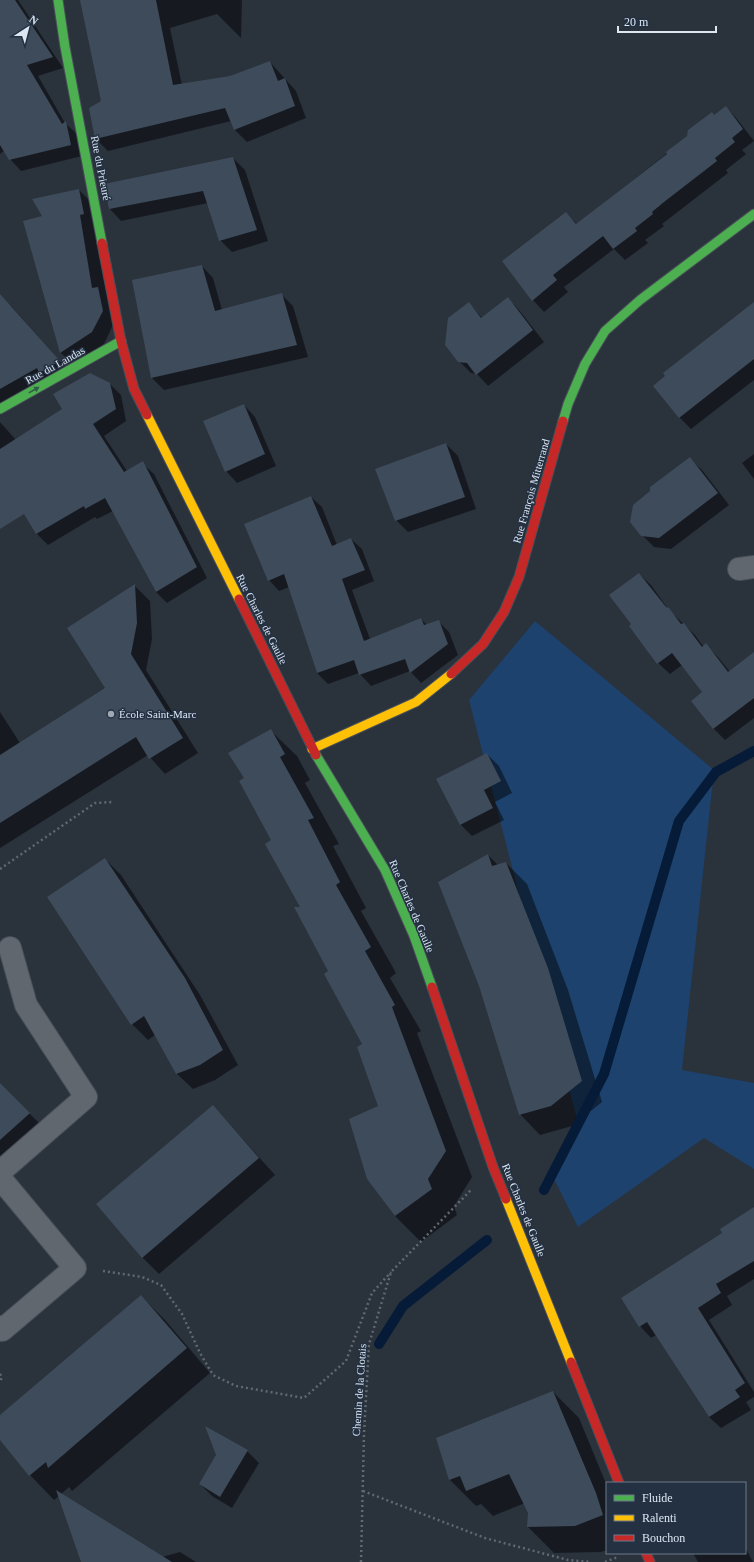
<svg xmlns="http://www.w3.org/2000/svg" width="754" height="1562" viewBox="0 0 754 1562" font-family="'Times New Roman',serif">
	<rect width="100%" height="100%" fill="#2a323c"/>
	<path fill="#1d426d" d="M535 621 714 770 682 1070 754 1083V1169L704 1138 578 1227 551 1173 580 1131 469 700Z"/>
	<g fill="#0007">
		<path d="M0 0H18L63 68 38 76 65 123 77 134 82 156 21 171 10 159 5 150 0 154Z"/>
		<path d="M81 0H242L241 38 217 14 170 28 182 85 230 77 270 62 296 91 306 118 247 142 235 130 231 121 108 151 96 139 102 102Z"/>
		<path d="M726 107 737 119 754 141 742 150 746 154 726 170 728 173 662 224 664 226 645 240 648 243 625 260 614 249 564 287 568 292 544 312 533 300 566 213 577 224Z"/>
		<path d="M233 158 245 170 268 241 232 252 220 240 208 203 121 221 110 209Z"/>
		<path d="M79 190 91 202 114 323 104 344 73 364 61 353 24 222 44 217Z"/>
		<path d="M202 266 213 278 222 310 281 294 293 306 308 357 164 390 152 378 133 281Z"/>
		<path d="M0 297 12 307 70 373 0 407Z"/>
		<path d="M508 298 519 310 544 342 488 386 477 374 471 373 459 361 469 303 482 318Z"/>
		<path d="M754 303V380L691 429 679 417Z"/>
		<path d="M110 384 121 395 126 421 104 436 127 471 142 463 154 474 207 578 167 603 156 592 113 511 97 519 95 517 48 545 36 533 24 513 0 479V422L16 440Z"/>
		<path d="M244 405 255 417 276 466 237 483 226 471Z"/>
		<path d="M446 444 458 456 476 509 408 532 396 520Z"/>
		<path d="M754 454V479L742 463Z"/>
		<path d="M690 459 702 470 729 505 671 549 654 547 642 535Z"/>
		<path d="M311 497 322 507 337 545 351 539 362 549 374 581 352 590 370 639 421 619 427 625 438 621 449 632 458 655 421 683 410 671 371 686 359 673 328 684 317 673 289 587 279 591 269 580Z"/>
		<path d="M639 574 651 585 668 609 695 635 703 646 706 645 717 656 730 672 754 654V718L725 740 714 729 692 701 703 692 682 665 670 674 658 663 632 624Z"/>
		<path d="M135 586 150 601 152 639 146 670 198 753 165 774 148 755 0 848V712L20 743 106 689Z"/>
		<path d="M271 731 297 756 310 780 305 783 339 844 333 846 366 908 361 911 396 973 390 978 421 1031 417 1033 472 1177 454 1206 457 1215 421 1242 395 1216 380 1106 364 1044 330 971 245 778Z"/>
		<path d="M487 754 499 766 512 793 495 802 504 820 472 836 460 824Z"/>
		<path d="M488 855 498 865 506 863 527 884 568 990 602 1102 572 1126 540 1135 520 1114 480 986Z"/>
		<path d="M105 859 121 875 200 995 238 1065 215 1080 193 1089 177 1074 155 1035 148 1040 132 1024Z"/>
		<path d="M6 1090 41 1125 0 1162V1095Z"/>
		<path d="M213 1106 275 1175 159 1274 142 1257Z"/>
		<path d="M754 1219V1279L727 1296 732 1305 709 1320 754 1392V1397L746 1402 751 1410 721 1428 709 1417 656 1335 651 1338 640 1326Z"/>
		<path d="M141 1296 165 1320 210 1373 72 1491 69 1487 61 1494 162 1557 180 1552 196 1562H83L59 1496 54 1500 30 1475 0 1439V1416Z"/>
		<path d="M553 1392 579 1418 607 1486V1550L601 1552 554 1553 528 1527 529 1513 525 1503 493 1516 481 1504 476 1506 450 1480Z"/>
		<path d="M247 1451 259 1463 232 1508 212 1496 200 1484Z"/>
		<path d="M745 1547 753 1562H698L693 1553H745Z"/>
	</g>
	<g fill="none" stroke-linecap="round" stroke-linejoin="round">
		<g stroke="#051b38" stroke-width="10">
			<path d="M544 1190 604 1074 679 821 716 772 754 751"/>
			<path d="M379 1344 403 1306 487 1240"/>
		</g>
	</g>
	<g fill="#3e4b5b">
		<path d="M0 0H15L53 57 27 65 62 124 66 121 71 145 9 160 0 145Z"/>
		<path d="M80 0H156L173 85 230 76 270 61 278 81 285 78 295 106 234 130 225 108 95 139 89 108 101 101Z"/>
		<path d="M726 106 743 129 732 138 735 142 715 158 717 161 664 202 652 212 653 214 635 228 637 231 613 249 603 236 553 275 557 280 532 301 502 261 566 212 576 224 667 154 666 152 687 136 688 130 712 112 714 115Z"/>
		<path d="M233 157 257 230 219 241 203 191 109 209 104 184Z"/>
		<path d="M79 189 84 214 80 215 92 288 98 287 103 311 92 332 60 353 23 221 42 216 32 199Z"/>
		<path d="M202 265 215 311 282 293 297 345 151 378 132 280Z"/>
		<path d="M0 294 60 361 39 373 37 368 0 389Z"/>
		<path d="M508 297 533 330 476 375 467 363 458 362 445 345 448 318 469 302 481 318Z"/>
		<path d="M754 302V359L679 418 653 386 665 376 663 373Z"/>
		<path d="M90 373 110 383 116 409 93 424 124 472 143 461 197 567 156 592 105 498 85 509 84 506 36 534 24 514 0 529V449L62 409 53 394Z"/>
		<path d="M244 404 265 454 225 472 203 421Z"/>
		<path d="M446 443 465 497 395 521 375 469Z"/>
		<path d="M690 457 718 493 659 538 641 536 630 522 633 505 650 491V487Z"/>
		<path d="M311 496 332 546 351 538 365 570 342 579 364 641 421 618 424 625 439 620 448 644 410 673 405 659 359 675 354 660 317 673 284 574 268 581 244 524Z"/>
		<path d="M639 573 666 607 669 608 681 624 684 623 702 647 706 643 728 672 754 652V698L713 729 691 701 702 692 672 653 657 664 629 626 631 624 609 595Z"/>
		<path d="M135 584 137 623 131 654 183 738 149 759 136 737 0 823V755L105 688 67 628Z"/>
		<path d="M271 729 285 754 280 757 314 818 308 820 340 882 336 885 371 947 365 951 395 1005 392 1007 446 1151 428 1179 432 1189 395 1216 367 1179 349 1119 378 1106 357 1047 362 1044 324 974 328 971 294 907H300L265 844 271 840 239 781 244 778 228 753Z"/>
		<path d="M487 753 501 781 484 790 493 808 460 825 436 779Z"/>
		<path d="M488 854 492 866 506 862 548 968 582 1081 551 1106 519 1115 479 986 438 882Z"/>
		<path d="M105 858 185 978 223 1050 200 1065 176 1074 144 1016 131 1025 47 897Z"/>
		<path d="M0 1083 30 1113 0 1140Z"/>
		<path d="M213 1105 259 1158 142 1258 96 1204Z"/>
		<path d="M754 1207V1261L716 1284 721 1293 698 1308 745 1383 735 1390 740 1397 709 1417 647 1322 639 1327 621 1298 722 1233 720 1229Z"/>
		<path d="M141 1295 187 1348 48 1468 46 1462 29 1476 0 1440V1415Z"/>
		<path d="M553 1391 596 1493 603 1515 575 1526 527 1527 528 1513 509 1474 466 1491 460 1476 449 1480 436 1438Z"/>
		<path d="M205 1426 248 1450 220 1497 199 1484 216 1455Z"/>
		<path d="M56 1490 132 1537 172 1562H81Z"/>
	</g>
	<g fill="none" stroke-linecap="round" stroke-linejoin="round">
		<g stroke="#484f58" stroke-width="24">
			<g id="street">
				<path d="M739 569 754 567"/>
				<path d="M0 1172 86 1097 26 1005 10 948"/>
				<path d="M0 1178 75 1268 2 1330 0 1327"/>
			</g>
		</g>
		<g stroke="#484f58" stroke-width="11">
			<g id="fast">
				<path d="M58 0 65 47 102 243"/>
				<path d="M0 409 121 341"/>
				<path d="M563 421 568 404 585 364 605 331 640 300 754 214"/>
				<path d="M316 755 385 870 414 936 432 987"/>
			</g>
		</g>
		<g stroke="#484f58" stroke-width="11">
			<g id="slow">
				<path d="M147 415 239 599"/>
				<path d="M312 749 416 702 451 674"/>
				<path d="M506 1199 571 1362"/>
			</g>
		</g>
		<g stroke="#484f58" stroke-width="11">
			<g id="jam">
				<path d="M102 243 121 341 134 389 147 415"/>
				<path d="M239 599 316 755"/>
				<path d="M451 674 483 644 504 612 519 577 563 421"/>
				<path d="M432 987 493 1167 506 1199"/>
				<path d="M571 1362 619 1483"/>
				<path d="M646 1553 650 1562"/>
			</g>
		</g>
		<g stroke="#62686f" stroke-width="2.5" stroke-dasharray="2 3" stroke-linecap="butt">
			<path d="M0 869 95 803 112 802"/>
			<path d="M103 1271 142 1277 161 1285 182 1314 200 1353 213 1375 236 1386 304 1398 346 1361 372 1293 391 1272"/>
			<path d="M0 1374 2 1377 0 1382"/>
			<path d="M363 1491 485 1538 568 1560 591 1562"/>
			<path d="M361 1562 364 1434 369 1344 391 1272 471 1190"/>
			<path d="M605 1562 618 1557"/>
		</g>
		<use href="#street" stroke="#61676f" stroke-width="22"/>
		<use href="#fast" stroke="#4caf50" stroke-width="9"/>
		<use href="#slow" stroke="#ffc107" stroke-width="9"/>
		<use href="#jam" stroke="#c62828" stroke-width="9"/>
	</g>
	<defs><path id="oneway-solid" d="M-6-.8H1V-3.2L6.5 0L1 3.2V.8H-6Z"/></defs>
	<use fill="#315d48" href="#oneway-solid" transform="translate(34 390) rotate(-29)"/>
	<circle fill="#9ea7b2" stroke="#233143" stroke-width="1.5" cx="111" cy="714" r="4"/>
	<g text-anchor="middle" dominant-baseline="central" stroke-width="3" stroke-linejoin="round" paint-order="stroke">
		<g font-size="11" fill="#dde6f1" stroke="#233143">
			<text transform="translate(101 168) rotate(79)">Rue du Prieuré</text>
			<text transform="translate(55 365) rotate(-29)">Rue du Landas</text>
			<text transform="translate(531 491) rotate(-74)">Rue François Mitterrand</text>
			<text transform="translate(262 619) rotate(63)">Rue Charles de Gaulle</text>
			<text transform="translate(412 906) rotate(67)">Rue Charles de Gaulle</text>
			<text transform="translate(524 1210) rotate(68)">Rue Charles de Gaulle</text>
			<text transform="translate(359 1390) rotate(-86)">Chemin de la Clotais</text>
		</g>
		<g font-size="11" fill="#dde6f1" stroke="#233143" text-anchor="start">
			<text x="119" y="714">École Saint-Marc</text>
		</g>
	</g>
	<rect x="606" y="1482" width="140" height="72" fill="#233143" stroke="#6d7989"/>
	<rect x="614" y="1495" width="20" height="6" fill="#4caf50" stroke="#6d7989"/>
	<text x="642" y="1502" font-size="12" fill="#dde6f1">Fluide</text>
	<rect x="614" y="1515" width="20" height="6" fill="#ffc107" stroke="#6d7989"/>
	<text x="642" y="1522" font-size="12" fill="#dde6f1">Ralenti</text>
	<rect x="614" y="1535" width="20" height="6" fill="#c62828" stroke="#6d7989"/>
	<text x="642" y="1542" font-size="12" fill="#dde6f1">Bouchon</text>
	<g transform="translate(28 28) rotate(36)" stroke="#233143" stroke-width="3" paint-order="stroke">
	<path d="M0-3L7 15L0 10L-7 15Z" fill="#dde6f1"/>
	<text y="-6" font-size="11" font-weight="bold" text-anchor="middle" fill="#dde6f1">N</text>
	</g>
	<path d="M618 26v6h98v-6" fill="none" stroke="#dde6f1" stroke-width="2"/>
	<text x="624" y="26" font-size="12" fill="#dde6f1" stroke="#233143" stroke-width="3" paint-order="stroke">20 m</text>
</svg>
